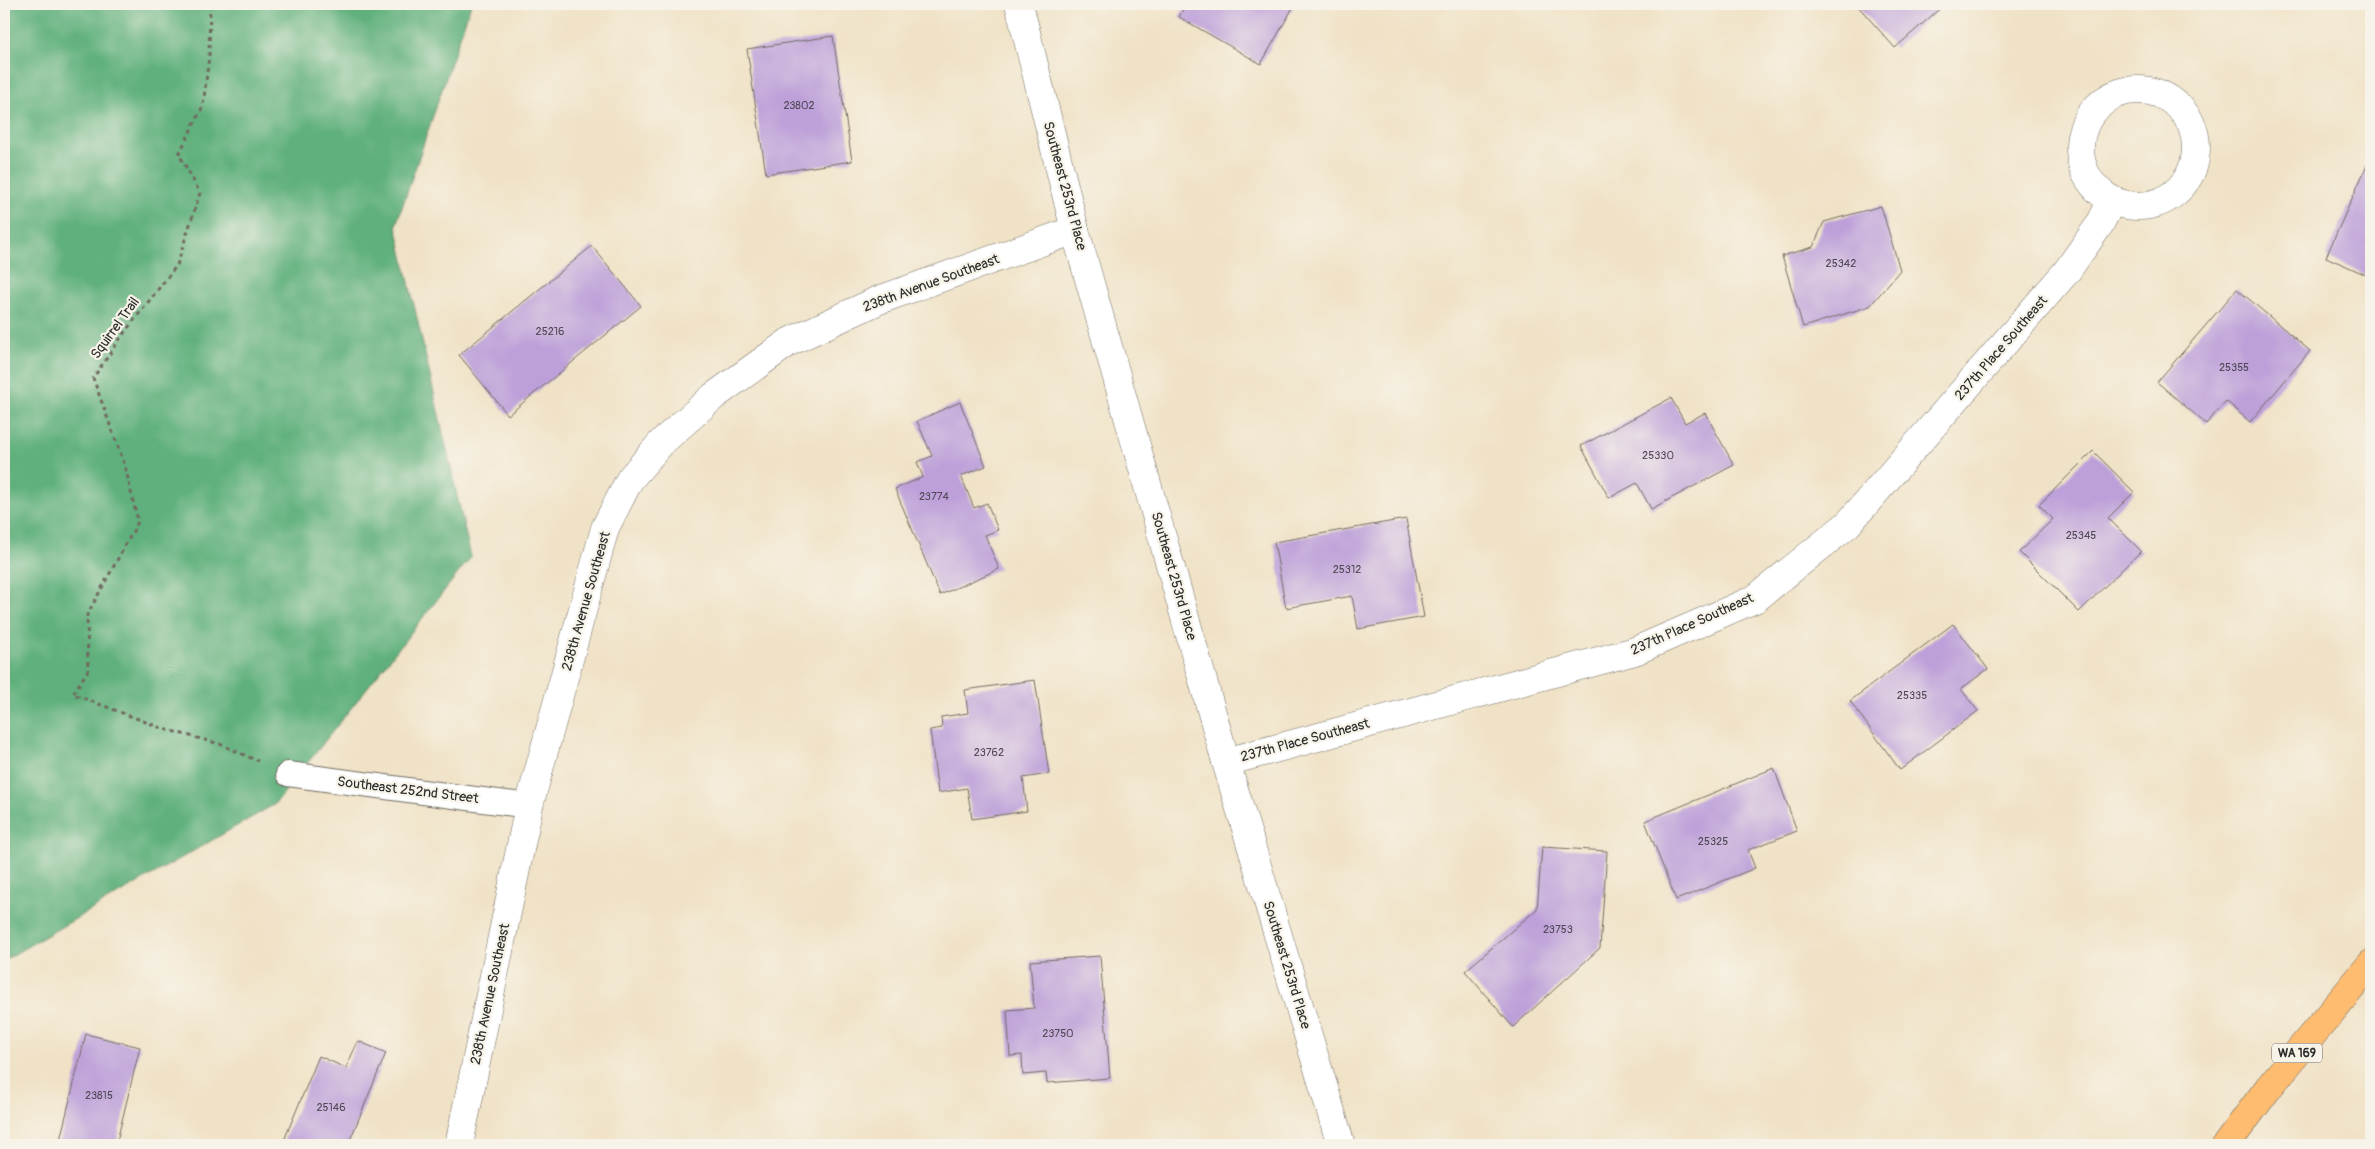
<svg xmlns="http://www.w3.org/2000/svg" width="2375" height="1149" viewBox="0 0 2375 1149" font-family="Pangolin,sans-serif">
	<rect width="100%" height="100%" fill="#f7f3e8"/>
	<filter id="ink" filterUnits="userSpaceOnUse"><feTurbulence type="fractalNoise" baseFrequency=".02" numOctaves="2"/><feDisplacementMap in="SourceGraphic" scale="10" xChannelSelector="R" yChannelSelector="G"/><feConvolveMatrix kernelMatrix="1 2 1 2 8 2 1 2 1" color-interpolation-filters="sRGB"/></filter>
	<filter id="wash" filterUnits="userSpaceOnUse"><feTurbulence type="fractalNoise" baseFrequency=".0096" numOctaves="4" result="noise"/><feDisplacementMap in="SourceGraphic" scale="20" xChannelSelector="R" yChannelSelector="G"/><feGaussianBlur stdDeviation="1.12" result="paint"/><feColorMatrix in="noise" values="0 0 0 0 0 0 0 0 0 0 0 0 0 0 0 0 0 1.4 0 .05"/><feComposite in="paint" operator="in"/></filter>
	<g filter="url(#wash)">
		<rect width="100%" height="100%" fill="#f0e2c6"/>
		<path fill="#5fb07c" stroke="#456e54" d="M4 4H471L396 225 471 557 275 804 4 960Z"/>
		<g id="blocks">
			<g fill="#bda0d9">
				<path d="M1186 4H1295L1261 64 1179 17Z"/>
				<path d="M1856 4H1945L1895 48Z"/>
				<path d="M833 36 852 161 766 174 747 49Z"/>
				<path d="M2371 156V277L2326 257Z"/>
				<path d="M1881 206 1900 270 1870 306 1803 327 1782 256 1813 247 1824 222Z"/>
				<path d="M592 246 641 306 508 415 459 355Z"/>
				<path d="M2237 289 2310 351 2250 422 2226 401 2206 424 2157 382Z"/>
				<path d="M1671 398 1685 423 1705 413 1734 465 1651 509 1637 483 1609 498 1581 446Z"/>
				<path d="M960 402 986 466 961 476 974 508 987 503 998 530 985 535 999 569 940 595 895 489 923 477 917 462 932 456 917 421Z"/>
				<path d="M2093 451 2134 492 2108 518 2141 551 2079 612 2019 552 2053 519 2039 505Z"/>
				<path d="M1406 519 1424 617 1358 629 1352 596 1286 608 1274 542Z"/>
				<path d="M1953 624 1988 669 1961 689 1978 711 1900 770 1850 701Z"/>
				<path d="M1035 680 1049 774 1023 778 1027 811 972 819 967 788 938 793 930 730 942 728 941 717 968 713 965 690Z"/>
				<path d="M1774 768 1797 831 1748 850 1755 868 1676 900 1645 821Z"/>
				<path d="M1542 847 1607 851 1600 948 1513 1027 1465 971 1537 909Z"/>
				<path d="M1100 956 1110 1078 1047 1083 1046 1073 1023 1075 1022 1055 1010 1056 1007 1010 1034 1008 1030 961Z"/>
				<path d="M86 1034 140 1047 116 1145 59 1144Z"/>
				<path d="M358 1041 386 1053 348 1145H282L319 1056 346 1068Z"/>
			</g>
		</g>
	</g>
	<g filter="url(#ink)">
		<use href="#blocks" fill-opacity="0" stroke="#706b61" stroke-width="1"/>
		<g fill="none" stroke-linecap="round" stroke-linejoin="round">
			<g stroke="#706b61" stroke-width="26">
				<path id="lane" d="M288 774 529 806"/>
			</g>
			<g stroke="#706b61" stroke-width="29">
				<g id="street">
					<path d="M1019 4 1075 230 1226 762 1341 1145"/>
					<circle cx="2138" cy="148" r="58"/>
					<path d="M1226 762 1635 651 1755 599 1848 524 2067 271 2100 224 2112 200"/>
					<path d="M459 1145 529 806 605 528 630 479 662 442 714 396 789 342 879 300 1075 230"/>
				</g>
			</g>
			<g stroke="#706b61" stroke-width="29">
				<path id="primary" d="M2226 1145 2269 1087 2371 964"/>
			</g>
			<path stroke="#706b61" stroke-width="3" stroke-dasharray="4 4" stroke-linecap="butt" d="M210 4 209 56 203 106 179 154 200 193 177 265 124 333 93 378 125 466 138 522 87 615 88 670 73 694 164 729 220 744 258 761"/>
			<use href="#lane" stroke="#fff" stroke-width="24"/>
			<use href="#street" stroke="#fff" stroke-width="28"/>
			<use href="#primary" stroke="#fdbc70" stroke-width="28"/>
		</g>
	</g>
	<g text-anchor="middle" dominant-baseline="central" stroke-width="4.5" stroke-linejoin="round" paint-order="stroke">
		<g font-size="11" fill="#504856">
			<text x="799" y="105">23802</text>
			<text x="1841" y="263">25342</text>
			<text x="550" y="331">25216</text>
			<text x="2234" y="367">25355</text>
			<text x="1658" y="455">25330</text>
			<text x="934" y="496">23774</text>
			<text x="2081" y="535">25345</text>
			<text x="1347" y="569">25312</text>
			<text x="1912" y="695">25335</text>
			<text x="989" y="752">23762</text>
			<text x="1713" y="841">25325</text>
			<text x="1558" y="929">23753</text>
			<text x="1058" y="1033">23750</text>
			<text x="99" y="1095">23815</text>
			<text x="331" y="1107">25146</text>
		</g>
		<rect fill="#f7f3e8" stroke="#686764" stroke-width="1" x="2272" y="1043.5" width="50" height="19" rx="4"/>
		<g font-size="12" font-weight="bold" fill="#2b2b2b">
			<text x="2297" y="1053">WA 169</text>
		</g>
		<g font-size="14" fill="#2b2b2b" stroke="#f7f3e8">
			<text transform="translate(1065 186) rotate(75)">Southeast 253rd Place</text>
			<text transform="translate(931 283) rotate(-20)">238th Avenue Southeast</text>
			<text transform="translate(115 328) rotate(-54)">Squirrel Trail</text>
			<text transform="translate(2001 348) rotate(-49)">237th Place Southeast</text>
			<text transform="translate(1174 576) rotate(74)">Southeast 253rd Place</text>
			<text transform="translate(586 601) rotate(-74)">238th Avenue Southeast</text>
			<text transform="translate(1692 624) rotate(-24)">237th Place Southeast</text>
			<text transform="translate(1305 740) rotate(-15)">237th Place Southeast</text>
			<text transform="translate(408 790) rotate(7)">Southeast 252nd Street</text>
			<text transform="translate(1287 965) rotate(73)">Southeast 253rd Place</text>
			<text transform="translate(490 994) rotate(-78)">238th Avenue Southeast</text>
		</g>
	</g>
	<rect width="2375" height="1149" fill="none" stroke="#f7f3e8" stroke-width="20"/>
</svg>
